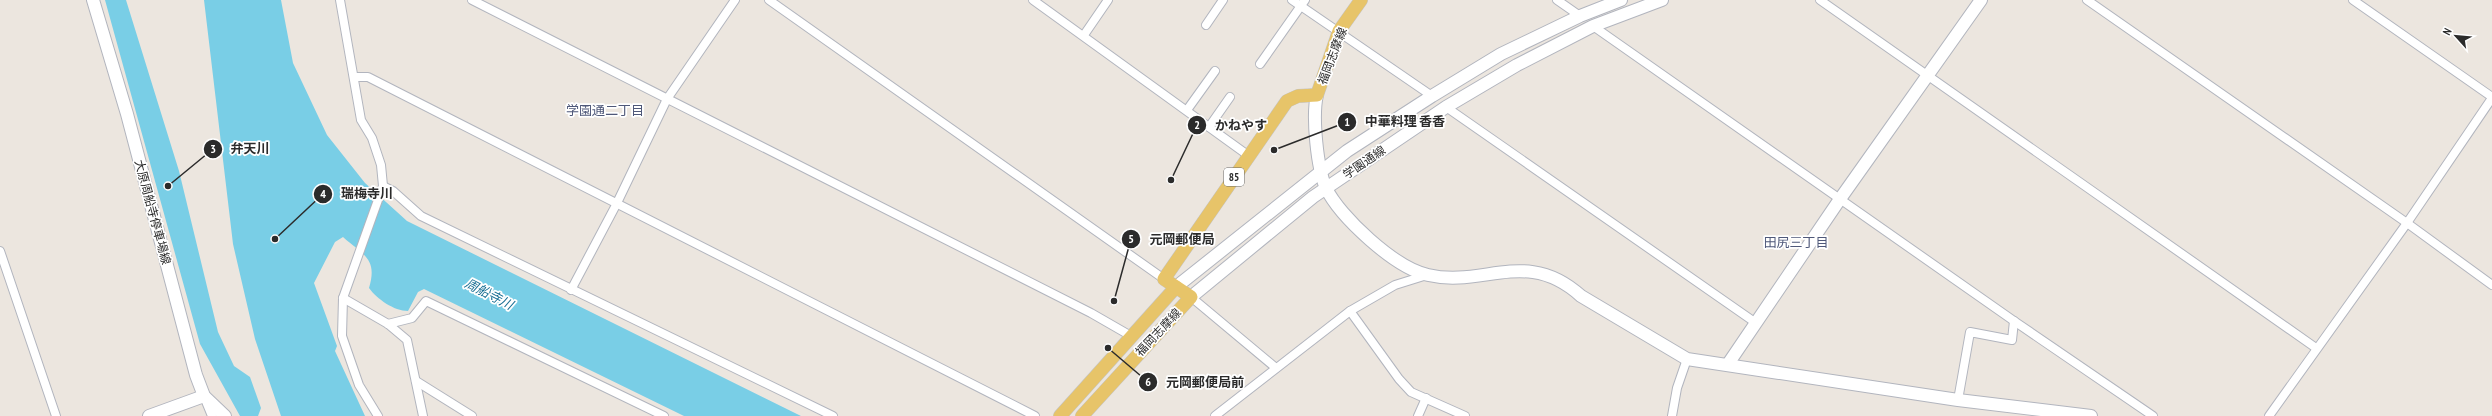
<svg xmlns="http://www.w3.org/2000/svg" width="2492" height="416" viewBox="0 0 2492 416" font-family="'PT Sans Narrow','Noto Sans JP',sans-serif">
	<rect width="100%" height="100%" fill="#ece6df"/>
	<g fill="#79cee6">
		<path d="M105 0H126L179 171 218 332 234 366 250 377 261 408 258 416H240L200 344Z"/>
		<path d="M204 0H281L293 63 327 135 365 183 407 221 801 416H684L424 289 418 292 408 311C394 311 377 299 369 288 378 258 363 255 343 237L335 242 314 283 337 346 335 351 365 416H281L255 339 233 244Z"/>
	</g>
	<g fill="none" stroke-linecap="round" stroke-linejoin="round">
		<g stroke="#b2b5be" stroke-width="10">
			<g id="street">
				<path d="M340 0 361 120 372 138 381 165 383 186 343 298 342 336 359 385 378 416"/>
				<path d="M472 0 1091 313 1131 336"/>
				<path d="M769 0 1164 279"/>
				<path d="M1033 0 1249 156"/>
				<path d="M1292 0 1432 96"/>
				<path d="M1557 0 1580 16"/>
				<path d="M1820 0 2316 348"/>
				<path d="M2087 0 2407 223 2492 285"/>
				<path d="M2353 0 2492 97"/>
				<path d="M1206 25 1223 0"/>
				<path d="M1593 26 2014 321 2153 416"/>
				<path d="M1084 35 1108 0"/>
				<path d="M1260 64 1305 0"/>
				<path d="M354 77H368L1035 416"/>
				<path d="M1446 107 1756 323"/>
				<path d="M1187 110 1215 71"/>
				<path d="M1209 127 1230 97"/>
				<path d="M383 186 393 191 421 216 833 416"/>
				<path d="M0 251 56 416"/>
				<path d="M571 290 616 205 667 99 735 0"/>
				<path d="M1191 297 1276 368"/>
				<path d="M343 298 388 324 407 340 423 416"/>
				<path d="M1350 311 1399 379 1411 392 1465 416"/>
				<path d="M388 324 412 318 426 301 664 416"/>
				<path d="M416 381 472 416"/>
				<path d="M205 399 212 416"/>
				<path d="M1958 400 1970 332 2012 340 2014 321"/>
				<path d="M1215 416 1350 311 1395 285 1427 275"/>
				<path d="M1418 416 1426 398"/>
				<path d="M1672 416 1677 388 1687 359"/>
				<path d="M2269 416 2407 223 2492 98"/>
			</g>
		</g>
		<g stroke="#b2b5be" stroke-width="14">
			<g id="secondary">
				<path d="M93 0 127 114 196 375 204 396 225 416"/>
				<path d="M1317 95C1312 116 1317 168 1326 188 1340 217 1395 268 1428 275 1484 288 1527 247 1581 296L1687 359 1958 400 2091 416"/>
				<path d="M1176 287 1347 151 1432 96 1501 54 1580 16 1621 0"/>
				<path d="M1191 297 1313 197 1446 107 1517 65 1593 26 1662 0"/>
				<path d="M1728 364 1840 199 1981 0"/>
				<path d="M149 416 204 396"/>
			</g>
		</g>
		<g stroke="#c4c4c4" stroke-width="14">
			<g id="primary">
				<path d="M1060 416 1176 287"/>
				<path d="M1082 416 1191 297 1164 279 1287 101 1298 96 1317 95 1339 31 1361 0"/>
			</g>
		</g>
		<use href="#street" stroke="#fff" stroke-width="8"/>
		<use href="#secondary" stroke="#fff" stroke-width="12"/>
		<use href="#primary" stroke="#e7c469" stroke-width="13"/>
	</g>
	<g text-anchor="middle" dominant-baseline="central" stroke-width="3.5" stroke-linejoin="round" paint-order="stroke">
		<rect fill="#fff" stroke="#6b6b6b" stroke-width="1" x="1224" y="168" width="20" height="18" rx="3"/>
		<g font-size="11" font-weight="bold" fill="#2b2b2b">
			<text x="1234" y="177">85</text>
		</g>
		<g font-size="12" fill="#2b2b2b" stroke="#fff">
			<text transform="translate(1332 56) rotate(-69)">福岡志摩線</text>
			<text transform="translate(1364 162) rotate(-34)">学園通線</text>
			<text transform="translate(153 212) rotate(75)">大原周船寺停車場線</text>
			<text transform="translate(1158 332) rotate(-47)">福岡志摩線</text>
		</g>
		<g font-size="13" fill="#4f5879" stroke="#fff">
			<text x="605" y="110">学園通二丁目</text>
			<text x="1796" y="242">田尻三丁目</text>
		</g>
		<g font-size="13" font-style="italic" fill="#176e93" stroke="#fff">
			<text transform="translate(489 294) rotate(27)">周船寺川</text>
		</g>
	</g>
	<path fill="none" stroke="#2b2b2b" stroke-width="1.5" d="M1274 150L1347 122M1171 180L1197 125M168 186L213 149M275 239L323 194M1114 301L1131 239M1108 348L1148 382"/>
	<g fill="#2b2b2b" stroke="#fff" stroke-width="1.5">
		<circle cx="1274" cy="150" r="4"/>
		<circle cx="1171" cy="180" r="4"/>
		<circle cx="168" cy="186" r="4"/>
		<circle cx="275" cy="239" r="4"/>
		<circle cx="1114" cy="301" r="4"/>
		<circle cx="1108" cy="348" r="4"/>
		<circle cx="1347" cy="122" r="10"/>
		<circle cx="1197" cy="125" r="10"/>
		<circle cx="213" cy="149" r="10"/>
		<circle cx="323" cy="194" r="10"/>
		<circle cx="1131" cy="239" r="10"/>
		<circle cx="1148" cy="382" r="10"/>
	</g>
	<g font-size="12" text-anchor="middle" font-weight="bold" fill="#fff">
		<text x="1347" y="126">1</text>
		<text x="1197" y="129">2</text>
		<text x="213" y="153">3</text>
		<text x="323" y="198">4</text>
		<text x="1131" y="243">5</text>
		<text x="1148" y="386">6</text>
	</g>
	<g font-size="13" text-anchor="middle" font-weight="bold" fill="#2b2b2b" stroke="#fff" stroke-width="3.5" stroke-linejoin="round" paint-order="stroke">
		<text x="1405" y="126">中華料理 香香</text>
		<text x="1241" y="130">かねやす</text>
		<text x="250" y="153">弁天川</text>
		<text x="367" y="198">瑞梅寺川</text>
		<text x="1182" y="244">元岡郵便局</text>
		<text x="1205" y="387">元岡郵便局前</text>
	</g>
	<g transform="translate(2456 36) rotate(297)" stroke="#ffffff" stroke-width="3" paint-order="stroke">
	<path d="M0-3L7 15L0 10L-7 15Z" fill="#2b2b2b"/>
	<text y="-6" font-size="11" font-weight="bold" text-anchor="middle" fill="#2b2b2b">N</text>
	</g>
</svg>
